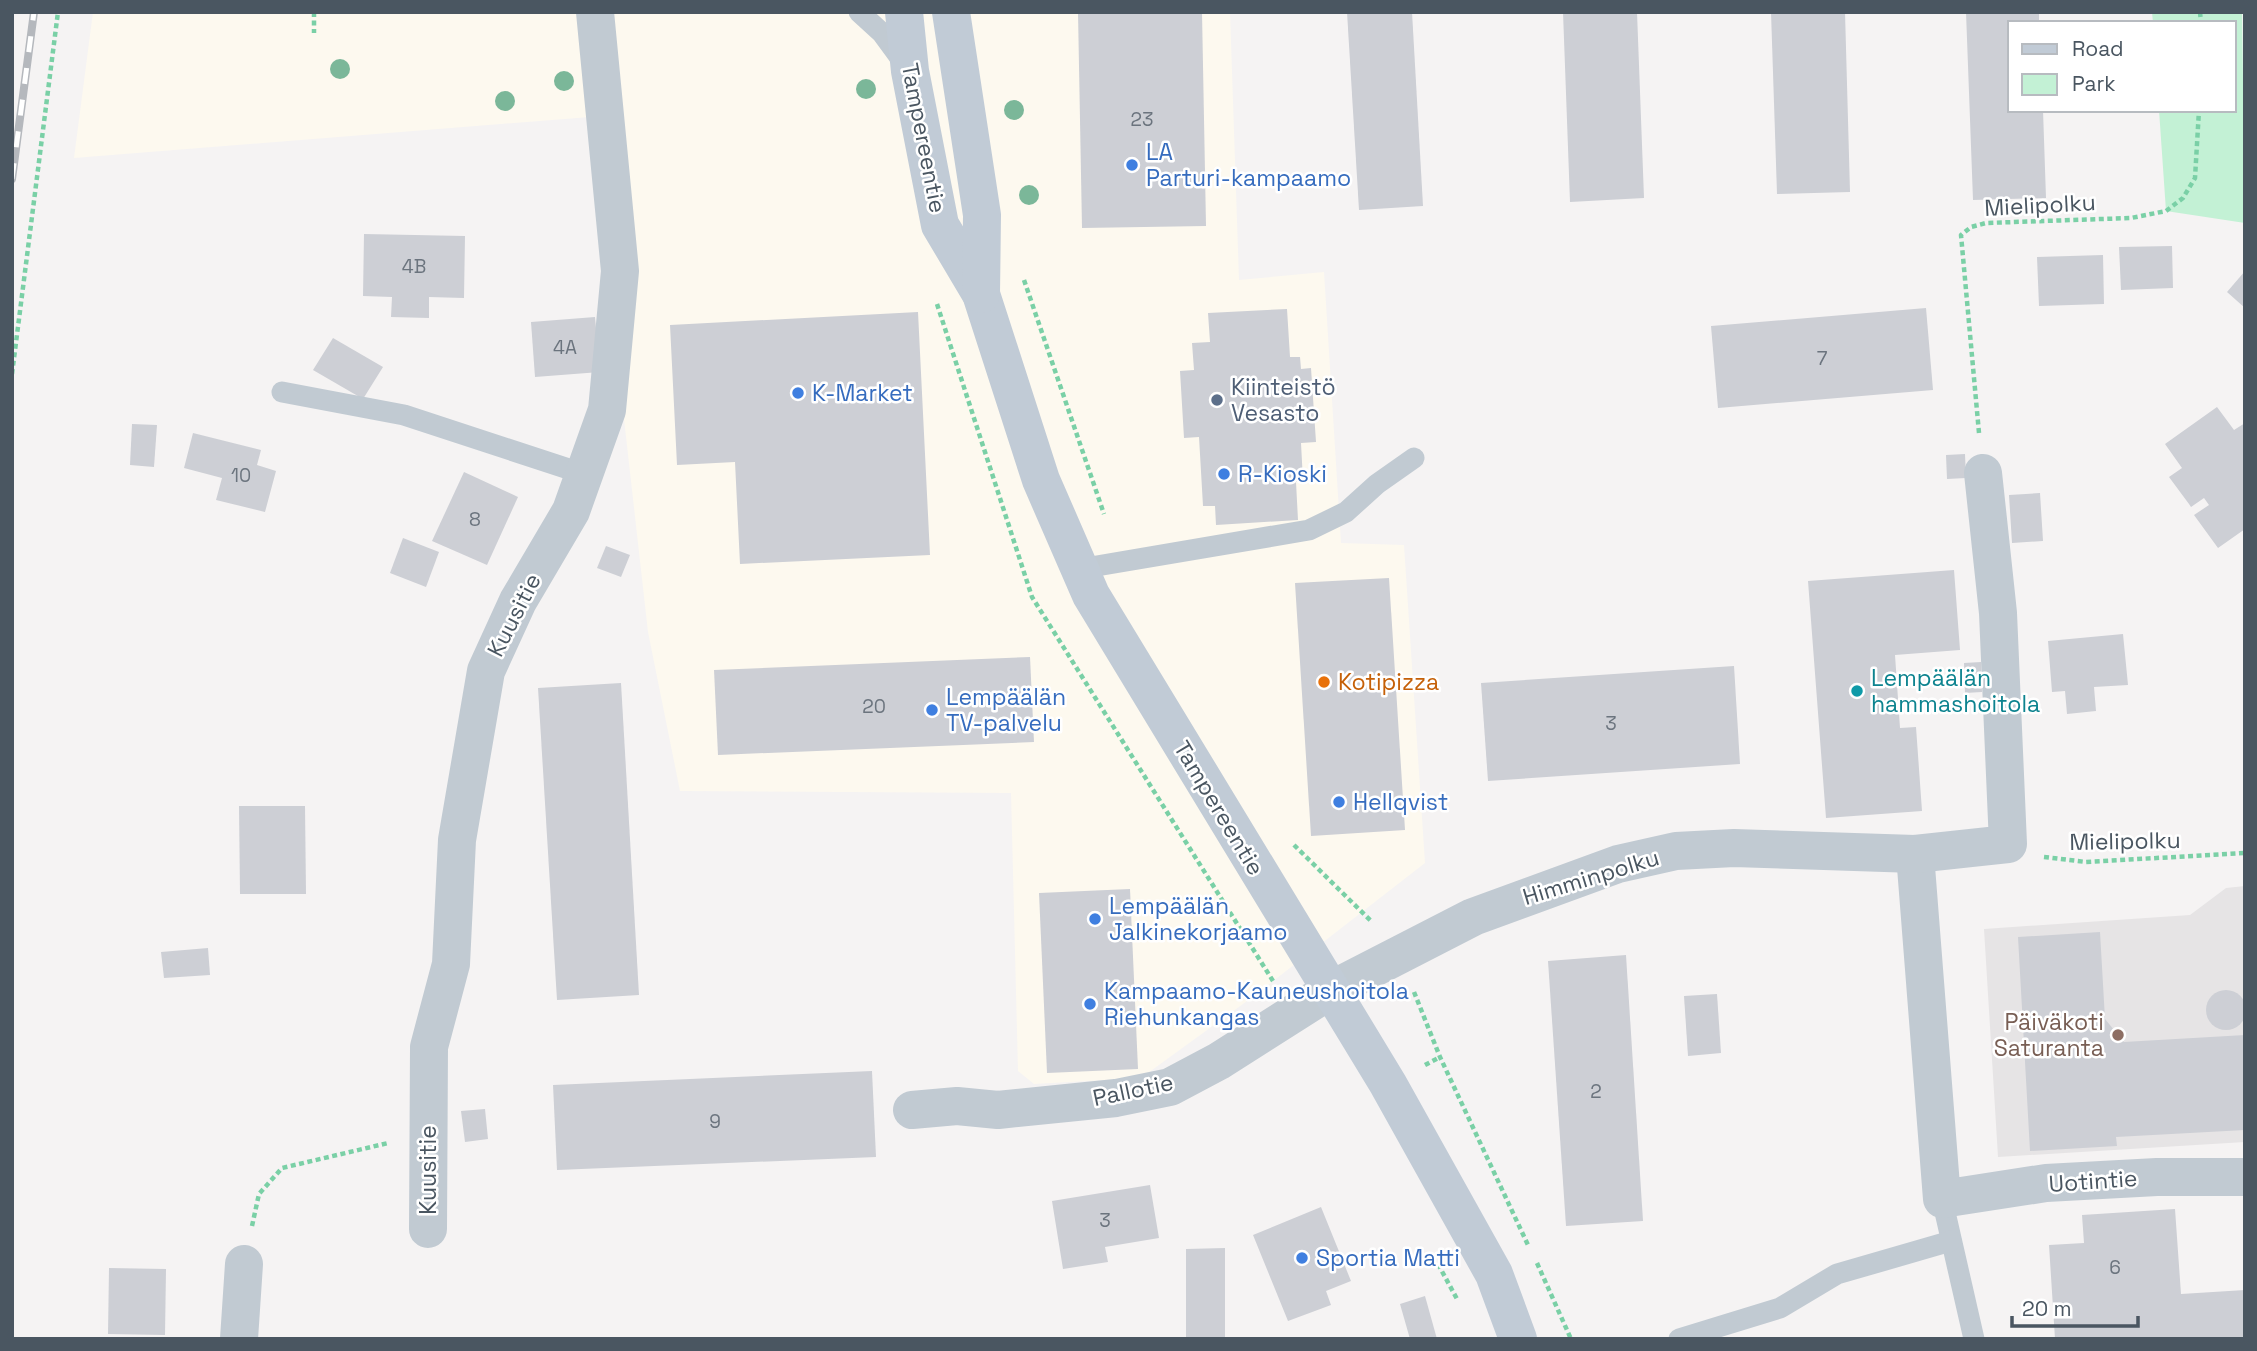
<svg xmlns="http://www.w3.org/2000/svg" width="2257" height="1351" viewBox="0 0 2257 1351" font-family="'Space Grotesk',sans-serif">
	<rect width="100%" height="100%" fill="#f5f3f3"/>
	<path fill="#fdf9ef" d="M93 12H1230L1239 280 1324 272 1341 543 1404 545 1425 863 1254 996 1141 1078 1034 1084 1018 1071 1011 793 680 791 648 632 590 117 74 158Z"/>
	<path fill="#e6e4e5" d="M2245 886V1142L1998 1157 1984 929 2190 915 2226 888Z"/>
	<path fill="#c3f1d5" d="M2152 12H2242L2245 223 2166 211 2159 110H2234V23H2153Z"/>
	<g fill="#cdcfd5">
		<path d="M1078 12H1202L1206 226 1082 228Z"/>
		<path d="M1347 12H1412L1423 206 1359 210Z"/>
		<path d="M1563 12H1637L1644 198 1570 202Z"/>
		<path d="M1771 12H1845L1850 192 1777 194Z"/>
		<path d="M1966 12H2039V23H2010V110H2043L2046 198 1973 200Z"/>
		<path d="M364 234 465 236 464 298 429 297V318L391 317 392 297 363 296Z"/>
		<path d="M2172 246 2173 288 2121 290 2119 247Z"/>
		<path d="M2103 255 2104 304 2039 306 2037 257Z"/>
		<path d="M2245 271V308L2227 292Z"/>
		<path d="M1926 308 1933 390 1718 408 1711 326Z"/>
		<path d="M1287 309 1290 357H1300L1301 369 1311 368 1316 442 1301 443 1303 481 1296 482 1298 520 1216 525 1215 506H1203L1199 437 1184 438 1180 371 1194 370 1192 343 1210 342 1208 313Z"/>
		<path d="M918 312 930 555 740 564 735 462 677 465 670 325Z"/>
		<path d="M595 317 600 372 535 377 531 322Z"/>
		<path d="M333 338 383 367 363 399 313 370Z"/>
		<path d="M2217 407 2234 430 2245 423V529L2218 548 2194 515 2209 505 2204 498 2191 507 2189 504 2169 477 2182 468 2165 444Z"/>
		<path d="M132 424 157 425 154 467 130 465Z"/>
		<path d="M193 433 261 450 257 465 276 471 265 512 216 500 222 478 184 468Z"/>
		<path d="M1965 454 1966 478 1947 479 1946 455Z"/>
		<path d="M464 472 518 497 487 565 432 541Z"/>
		<path d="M2040 493 2043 541 2012 543 2009 495Z"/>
		<path d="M403 538 439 552 426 587 390 573Z"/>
		<path d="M606 546 630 555 621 577 597 568Z"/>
		<path d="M1954 570 1960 650 1895 655 1900 728 1916 727 1922 811 1826 818 1808 581Z"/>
		<path d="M1389 578 1405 830 1311 836 1295 583Z"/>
		<path d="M2123 634 2128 685 2094 687 2096 711 2067 714 2065 691 2052 692 2048 641Z"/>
		<path d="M1030 657 1034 742 718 755 714 670Z"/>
		<path d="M1981 662 1982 692 1965 693 1964 663Z"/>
		<path d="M1734 666 1740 764 1488 781 1481 683Z"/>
		<path d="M621 683 639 995 557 1000 538 688Z"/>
		<path d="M239 806H305L306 894H240Z"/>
		<path d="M1130 889 1138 1069 1047 1073 1039 893Z"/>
		<path d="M2100 932 2105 1019 2124 1042 2245 1035V1130L2116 1137 2117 1146 2030 1151 2018 937Z"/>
		<path d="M208 948 210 975 164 978 161 952Z"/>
		<path d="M1626 955 1643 1221 1566 1226 1548 961Z"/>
		<circle cx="2226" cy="1010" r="20"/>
		<path d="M1717 994 1721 1053 1688 1056 1684 996Z"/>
		<path d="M872 1071 876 1157 557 1170 553 1085Z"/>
		<path d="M485 1109 488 1139 465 1142 461 1111Z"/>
		<path d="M1150 1185 1159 1238 1105 1247 1108 1262 1063 1269 1052 1201Z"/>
		<path d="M1321 1207 1351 1281 1326 1291 1331 1305 1288 1321 1253 1235Z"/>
		<path d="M2175 1209 2181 1294 2245 1290V1339H2055L2049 1245 2084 1243 2082 1215Z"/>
		<path d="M1225 1248V1339H1186V1249Z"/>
		<path d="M109 1268 166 1269 165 1335 108 1334Z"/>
		<path d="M1425 1296 1437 1339H1410L1400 1304Z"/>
	</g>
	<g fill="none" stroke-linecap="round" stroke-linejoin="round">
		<g stroke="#7ad0a6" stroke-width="4.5" stroke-dasharray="5 3.5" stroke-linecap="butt">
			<path d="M314 12V33"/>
			<path d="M2200 12 2201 23"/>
			<path d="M1024 280 1104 514"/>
			<path d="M937 304 1032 597 1273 981"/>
			<path d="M12 374 58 12"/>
			<path d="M1979 433 1961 235 1971 227 1986 223 2131 218 2166 211 2183 198 2195 178 2199 110"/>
			<path d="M1294 845 1372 922"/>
			<path d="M2044 857 2086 862 2245 853"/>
			<path d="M1414 992 1440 1057 1528 1245"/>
			<path d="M1425 1065 1440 1057"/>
			<path d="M252 1226 259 1194 282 1168 388 1143"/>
			<path d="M1537 1263 1571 1339"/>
			<path d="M1438 1264 1457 1299"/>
		</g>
		<g stroke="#c1cad2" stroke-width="21">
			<path d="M859 12 882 33 904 63"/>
			<path d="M282 392 404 415 584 474"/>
			<path d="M1079 569 1309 530 1346 512 1377 484 1414 458"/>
			<path d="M1942 1199 1974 1339"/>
			<path d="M1679 1339 1780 1308 1837 1274 1951 1241"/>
		</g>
		<g stroke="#c1cad2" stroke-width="38">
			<path d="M1915 854 1942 1199 2046 1183 2157 1177H2245"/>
			<path d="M912 1110 957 1106 998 1110 1116 1098 1170 1087 1219 1061 1329 991 1473 917 1618 864 1676 851 1734 848 1915 854 2008 844 1998 613 1983 473"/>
			<path d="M428 1229 429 1047 451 964 457 840 486 671 518 601 571 511 607 410 620 271 595 12"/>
			<path d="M239 1339 244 1264"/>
		</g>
		<g stroke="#c1cbd6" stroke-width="38">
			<path d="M904 12 910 71 940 225 981 294 1041 480 1091 595 1388 1084 1494 1274 1518 1339"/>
			<path d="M951 12 982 215 981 294"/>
		</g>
		<g stroke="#b5b8bd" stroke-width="8">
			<path id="rail" d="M12 179 34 12"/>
		</g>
		<use href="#rail" stroke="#fff" stroke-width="5" stroke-dasharray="16" stroke-linecap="butt"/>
	</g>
	<g fill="#7bb799">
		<circle cx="340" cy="69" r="10"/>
		<circle cx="564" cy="81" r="10"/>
		<circle cx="866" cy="89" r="10"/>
		<circle cx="505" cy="101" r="10"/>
		<circle cx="1014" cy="110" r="10"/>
		<circle cx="1029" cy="195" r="10"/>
	</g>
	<g fill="#3f7fe0" stroke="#fff" stroke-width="2.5">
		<circle cx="1132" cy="165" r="7"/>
		<circle cx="798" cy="393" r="7"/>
		<circle cx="1224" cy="474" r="7"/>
		<circle cx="932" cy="710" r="7"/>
		<circle cx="1339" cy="802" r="7"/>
		<circle cx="1095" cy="919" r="7"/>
		<circle cx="1090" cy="1004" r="7"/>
		<circle cx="1302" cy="1258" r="7"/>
	</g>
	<circle fill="#5c6f8a" stroke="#fff" stroke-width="2.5" cx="1217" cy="400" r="7"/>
	<circle fill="#e8710a" stroke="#fff" stroke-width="2.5" cx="1324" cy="682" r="7"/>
	<circle fill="#0f9aa8" stroke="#fff" stroke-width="2.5" cx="1857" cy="691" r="7"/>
	<circle fill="#8d6e63" stroke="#fff" stroke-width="2.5" cx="2118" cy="1035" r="7"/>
	<g text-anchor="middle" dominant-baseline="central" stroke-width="5" stroke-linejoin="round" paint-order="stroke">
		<g font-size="19" fill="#6b747e">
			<text x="1142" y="119">23</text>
			<text x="414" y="266">4B</text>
			<text x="565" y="347">4A</text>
			<text x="1822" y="358">7</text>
			<text x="241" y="475">10</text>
			<text x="475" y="519">8</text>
			<text x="874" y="706">20</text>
			<text x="1611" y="723">3</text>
			<text x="1596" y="1091">2</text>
			<text x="715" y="1121">9</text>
			<text x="1105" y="1220">3</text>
			<text x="2115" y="1267">6</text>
		</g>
		<g font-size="23" fill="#4a5661" stroke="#fff">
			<text transform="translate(924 138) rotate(79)">Tampereentie</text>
			<text transform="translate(2040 205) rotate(-3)">Mielipolku</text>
			<text transform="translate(514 615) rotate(-63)">Kuusitie</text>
			<text transform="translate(1219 808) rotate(59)">Tampereentie</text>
			<text transform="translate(2125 841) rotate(-1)">Mielipolku</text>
			<text transform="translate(1591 877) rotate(-17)">Himminpolku</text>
			<text transform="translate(1133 1090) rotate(-12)">Pallotie</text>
			<text transform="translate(428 1170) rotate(-90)">Kuusitie</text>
			<text transform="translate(2093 1181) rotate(-4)">Uotintie</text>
		</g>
		<g font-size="23" fill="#366cbe" stroke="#fff" text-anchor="start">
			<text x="1146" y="152">LA<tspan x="1146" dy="26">Parturi-kampaamo</tspan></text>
			<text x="812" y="393">K-Market</text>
			<text x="1238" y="474">R-Kioski</text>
			<text x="946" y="697">Lempäälän<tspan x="946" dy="26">TV-palvelu</tspan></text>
			<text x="1353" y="802">Hellqvist</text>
			<text x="1109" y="906">Lempäälän<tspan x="1109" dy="26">Jalkinekorjaamo</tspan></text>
			<text x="1104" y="991">Kampaamo-Kauneushoitola<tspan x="1104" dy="26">Riehunkangas</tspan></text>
			<text x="1316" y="1258">Sportia Matti</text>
		</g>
		<g font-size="23" fill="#4e5e75" stroke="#fff" text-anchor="start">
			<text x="1231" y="387">Kiinteistö<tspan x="1231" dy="26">Vesasto</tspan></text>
		</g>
		<g font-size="23" fill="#0d838f" stroke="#fff" text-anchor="start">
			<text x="1871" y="678">Lempäälän<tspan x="1871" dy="26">hammashoitola</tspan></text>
		</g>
		<g font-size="23" fill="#c56008" stroke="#fff" text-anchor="start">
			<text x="1338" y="682">Kotipizza</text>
		</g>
		<g font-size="23" fill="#785e54" stroke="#fff" text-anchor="end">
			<text x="2104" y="1022">Päiväkoti<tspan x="2104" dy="26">Saturanta</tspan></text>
		</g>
	</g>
	<rect width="2257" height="1351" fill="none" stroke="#4a5661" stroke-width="28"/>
	<rect x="2008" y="21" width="228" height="91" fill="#ffffff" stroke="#b7bbc0" stroke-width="2"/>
	<rect x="2022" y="44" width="35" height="10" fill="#c1cbd6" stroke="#b7bbc0" stroke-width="2"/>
	<text x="2072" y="56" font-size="21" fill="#4a5661">Road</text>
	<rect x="2022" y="74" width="35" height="21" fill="#c3f1d5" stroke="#b7bbc0" stroke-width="2"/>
	<text x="2072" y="91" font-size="21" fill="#4a5661">Park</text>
	<path d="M2012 1316v10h126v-10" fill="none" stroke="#4a5661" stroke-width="3.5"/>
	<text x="2022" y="1316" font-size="21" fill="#4a5661" stroke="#ffffff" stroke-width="5" paint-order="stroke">20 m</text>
</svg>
